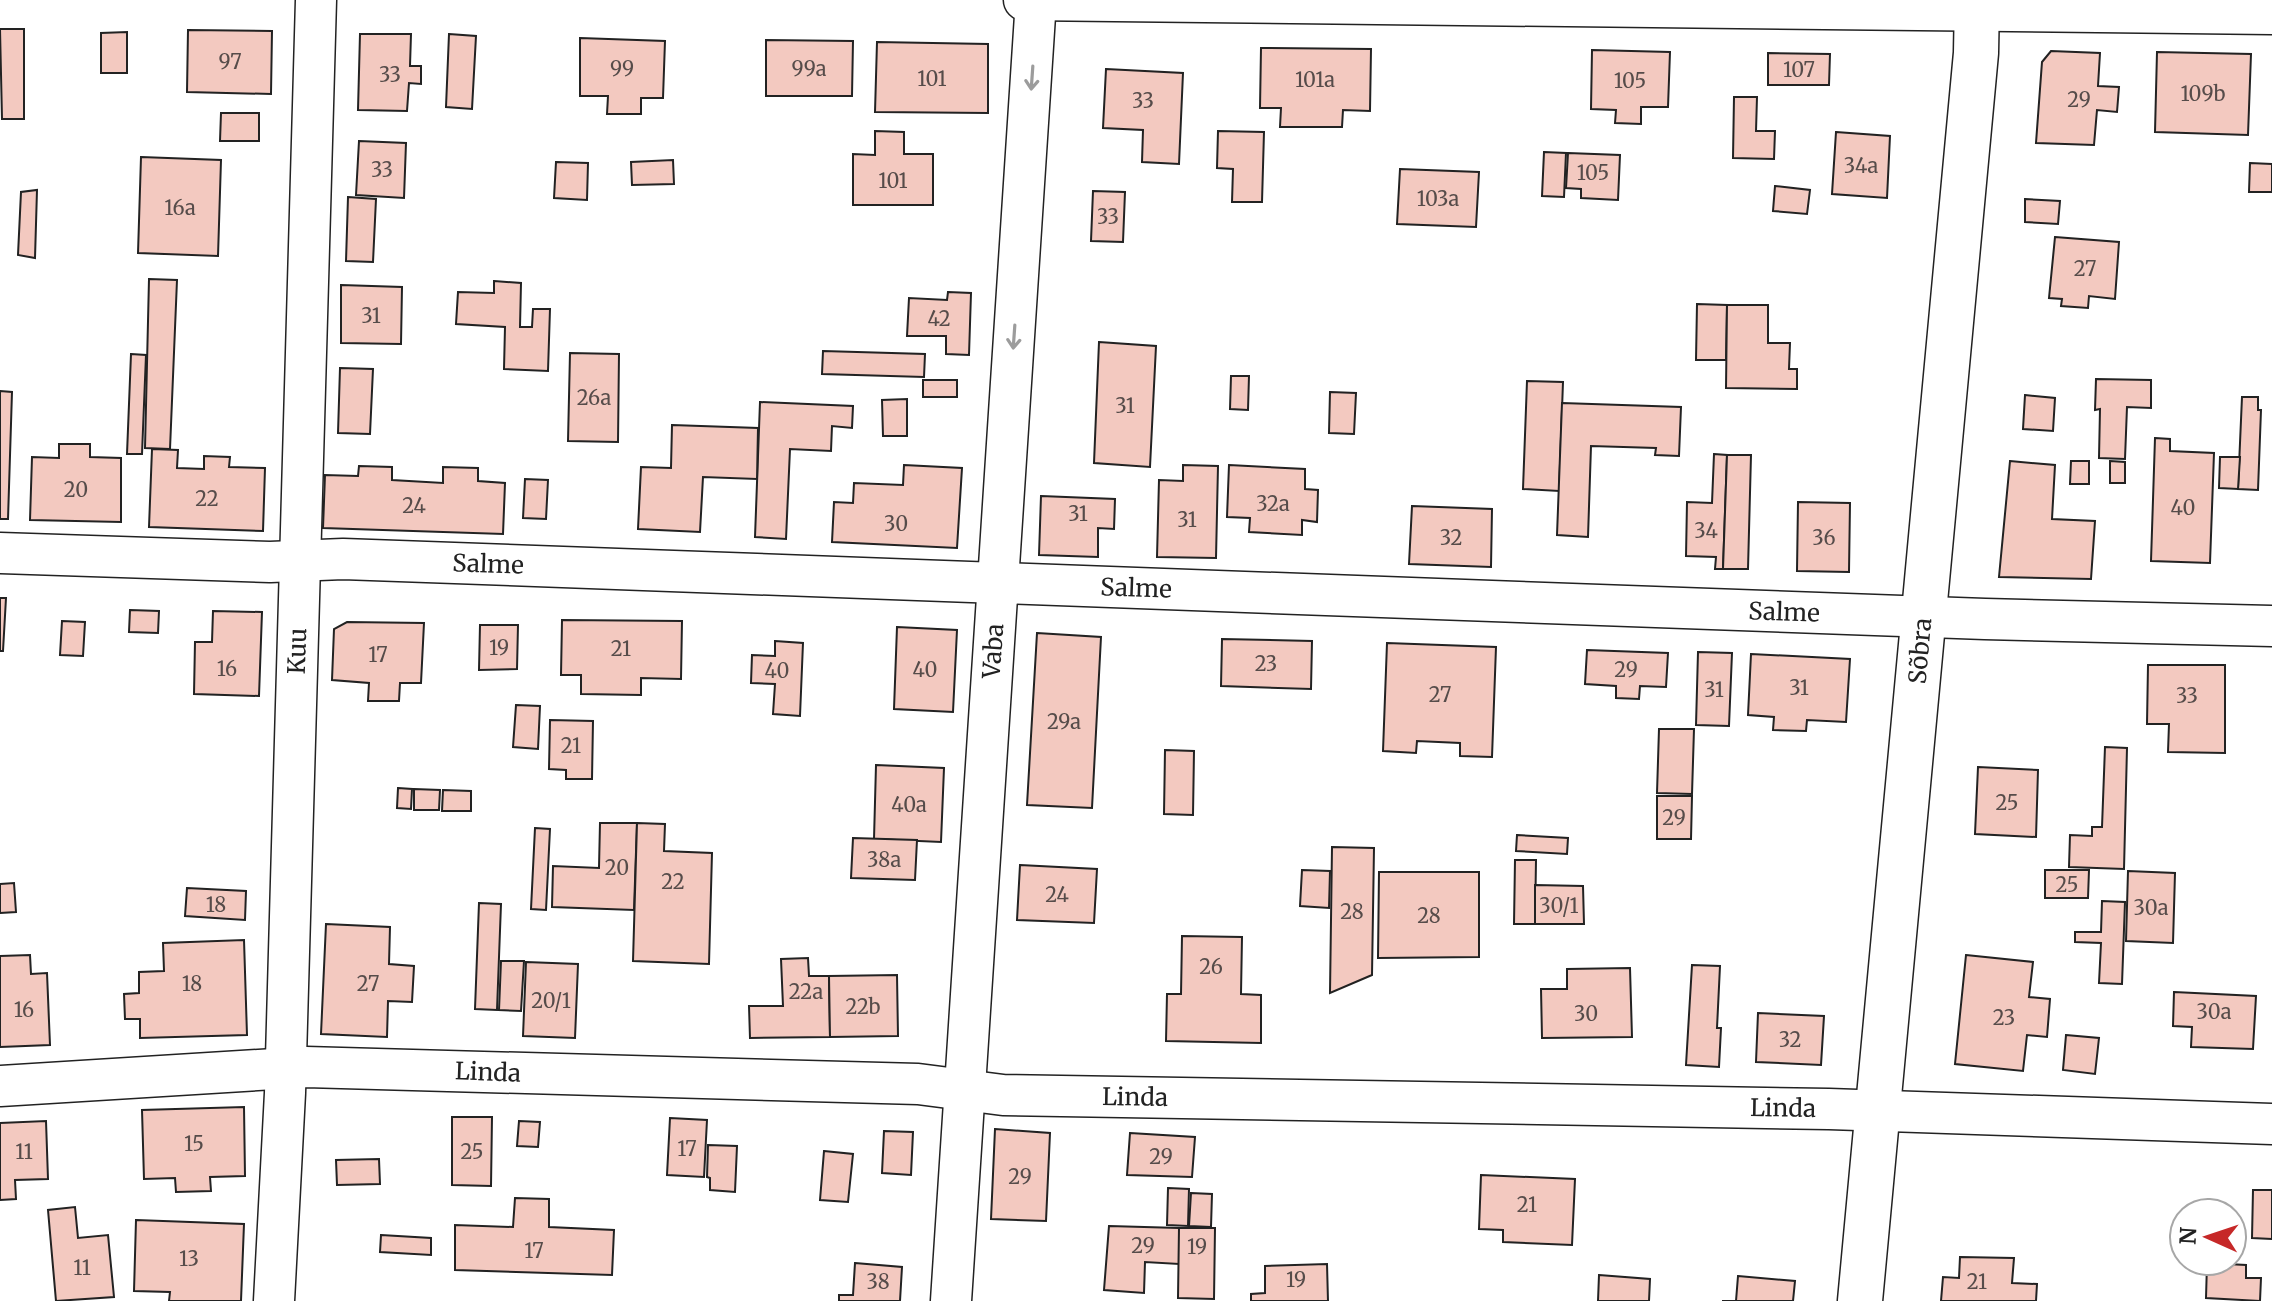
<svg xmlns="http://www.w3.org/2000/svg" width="2272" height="1301" viewBox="0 0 2272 1301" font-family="Merriweather,serif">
	<rect width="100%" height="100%" fill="#fff"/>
	<g fill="#f3c9c0" stroke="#222" stroke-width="2">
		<path d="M0 29H24V119H2Z"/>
		<path d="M188 30 272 31 271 94 187 92Z"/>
		<path d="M127 32V73H101V33Z"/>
		<path d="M360 34H411L410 66H421V84L409 83 407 111 358 110Z"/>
		<path d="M449 34 476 36 472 109 446 107Z"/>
		<path d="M580 38 665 41 663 98H641V114H607L608 96H580Z"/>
		<path d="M766 40 853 41 852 96H766Z"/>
		<path d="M877 42 988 44V113L875 112Z"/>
		<path d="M1261 48 1371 49 1370 111 1343 110 1342 127H1280L1281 108H1260Z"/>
		<path d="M1592 50 1670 52 1668 107H1641V124L1615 123 1616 110 1591 109Z"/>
		<path d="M2051 51 2100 53 2098 86 2119 87 2117 112 2097 110 2094 145 2036 143 2042 62Z"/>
		<path d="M2157 52 2251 54 2248 135 2155 132Z"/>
		<path d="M1768 53 1830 54 1829 85H1768Z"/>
		<path d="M1106 69 1183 73 1179 164 1142 162 1143 130 1103 128Z"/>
		<path d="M1734 97H1757L1756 131H1775L1774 159 1733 158Z"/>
		<path d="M221 113H259V141H220Z"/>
		<path d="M875 131 904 132V154H933V205H853V154L875 155Z"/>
		<path d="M1218 131 1264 132 1262 202H1232L1233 169 1217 168Z"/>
		<path d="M1836 132 1890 136 1887 198 1832 194Z"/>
		<path d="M359 141 406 143 404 198 356 195Z"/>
		<path d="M1544 152 1566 153 1564 197 1542 196Z"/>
		<path d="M1568 153 1620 155 1618 200 1581 198V189L1566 188Z"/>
		<path d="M141 157 221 160 218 256 138 253Z"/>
		<path d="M673 160 674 184 632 185 631 162Z"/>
		<path d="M556 162 588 163 587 200 554 198Z"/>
		<path d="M2250 163 2272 164V192H2249Z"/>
		<path d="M1400 169 1479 172 1476 227 1397 224Z"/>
		<path d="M1775 186 1810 190 1807 214 1773 211Z"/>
		<path d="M37 190 35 258 18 255 21 192Z"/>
		<path d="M1093 191 1125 192 1123 242 1091 241Z"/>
		<path d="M348 197 376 199 373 262 346 261Z"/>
		<path d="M2025 199 2060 201 2058 224 2025 222Z"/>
		<path d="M2055 237 2119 242 2115 299 2089 296 2088 308 2061 306 2062 299 2049 298Z"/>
		<path d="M149 279 177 280 170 449 145 448Z"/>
		<path d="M494 281 521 283 520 327H532L533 309H550L548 371 504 369 505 327 456 324 458 292 494 293Z"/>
		<path d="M341 285 402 287 401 344 341 343Z"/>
		<path d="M948 292 971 293 969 355 946 354V336H907L909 298 947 300Z"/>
		<path d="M1697 304 1727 305 1726 360H1696Z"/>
		<path d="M1727 305H1768V343H1790L1789 369H1797V389L1726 388Z"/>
		<path d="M1099 342 1156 346 1150 467 1094 463Z"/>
		<path d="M823 351 925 354 924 377 822 374Z"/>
		<path d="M570 353 619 354 618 442 568 441Z"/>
		<path d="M131 354 146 355 142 454H127Z"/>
		<path d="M340 368 373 369 370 434 338 433Z"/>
		<path d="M1231 376H1249L1248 410 1230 409Z"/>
		<path d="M2096 379 2151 380V408L2127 407 2125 459 2099 458 2100 409 2095 410Z"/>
		<rect x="923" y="380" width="34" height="17"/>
		<path d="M1527 381 1563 382 1559 491 1523 489Z"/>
		<path d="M0 391 12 392 8 519H0Z"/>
		<path d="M1330 392 1356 393 1354 434 1329 433Z"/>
		<path d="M2025 395 2055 398 2053 431 2023 429Z"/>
		<path d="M2242 397H2258V410H2261L2258 490 2238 489Z"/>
		<path d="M907 399V436H883L882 400Z"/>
		<path d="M760 402 853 406 852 428 832 426 831 451 790 449 786 539 755 537Z"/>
		<path d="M1562 403 1681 407 1679 456 1655 455 1656 448 1591 446 1588 537 1557 535Z"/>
		<path d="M672 425 758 428 757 479 703 477 700 532 638 529 641 467 671 468Z"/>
		<path d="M2155 438 2170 439V451L2214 453 2210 563 2151 561Z"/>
		<path d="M59 444H90V457L121 458V522L30 520 32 457 59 458Z"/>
		<path d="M152 449 178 450 177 468 204 469V456L230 457 229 467 265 468 263 531 149 527Z"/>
		<path d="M1714 454 1727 455 1723 569H1715L1716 557 1686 556 1687 502 1712 503Z"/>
		<path d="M1727 455H1751L1748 569H1723Z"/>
		<path d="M2220 457H2240L2238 489 2219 488Z"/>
		<path d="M2010 461 2055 465 2052 519 2095 521 2091 579 1999 577Z"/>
		<path d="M2071 461H2089V484H2070Z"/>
		<path d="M2110 461 2125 462V483H2110Z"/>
		<path d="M904 465 962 468 957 548 832 542 834 502 853 503 854 483 903 485Z"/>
		<path d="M1183 465 1218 466 1216 558 1157 557 1159 480 1183 481Z"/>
		<path d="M1229 465 1305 469V489L1318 490 1317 522 1302 520V535L1249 532 1250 518 1227 517Z"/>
		<path d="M359 466 392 467V480L443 483V467L478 468V481L505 483 503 534 323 528 325 475 358 476Z"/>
		<path d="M525 479 548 480 546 519 523 518Z"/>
		<path d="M1041 496 1115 499 1114 529 1098 528V557L1039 555Z"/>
		<path d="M1798 502 1850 503 1849 572 1797 571Z"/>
		<path d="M1412 506 1492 509 1491 567 1409 564Z"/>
		<path d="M0 598H6L3 651H0Z"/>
		<path d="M130 610 159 611 158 633 129 632Z"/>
		<path d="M213 611 262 612 259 696 194 694 195 642H212Z"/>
		<path d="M562 620 682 621 681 679 641 678V695L581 694V675H561Z"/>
		<path d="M62 621 85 622 83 656 60 655Z"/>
		<path d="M347 622 424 623 421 683H400L399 701H368L369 683 332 680 334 629Z"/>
		<path d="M480 625H518L517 669 479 670Z"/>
		<path d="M897 627 957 630 953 712 894 709Z"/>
		<path d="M1037 633 1101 637 1092 808 1027 805Z"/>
		<path d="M1222 639 1312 641 1311 689 1221 686Z"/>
		<path d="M775 641 803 643 800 716 773 714 775 684 751 683 752 655 775 656Z"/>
		<path d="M1387 643 1496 647 1492 757 1460 756V743L1417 741 1416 753 1383 751Z"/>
		<path d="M1587 650 1668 653 1666 687 1640 686 1639 699 1616 698V686L1585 684Z"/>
		<path d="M1698 652 1732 653 1729 726 1696 725Z"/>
		<path d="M1751 654 1850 659 1846 722 1807 720 1806 731 1773 730 1774 717 1748 715Z"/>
		<path d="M2148 665H2225V753L2168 752 2169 724H2147Z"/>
		<path d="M516 705 540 706 538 749 513 747Z"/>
		<path d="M550 720 593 721 592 779H566V770L549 769Z"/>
		<path d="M1659 729H1694L1692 794 1657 793Z"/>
		<path d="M2105 747 2127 748 2124 869 2069 867 2070 835 2092 836V827H2102Z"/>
		<path d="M1165 750 1194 751 1193 815 1164 814Z"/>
		<path d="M876 765 944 768 941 842 874 839Z"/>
		<path d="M1978 767 2038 770 2036 837 1975 834Z"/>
		<path d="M398 788 412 789 411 809 397 808Z"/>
		<path d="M414 789 440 790 439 810H414Z"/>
		<path d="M443 790 471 791V811H442Z"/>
		<path d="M1657 796H1692L1691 839H1657Z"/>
		<path d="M600 823H637L634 910 552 907 553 866 599 868Z"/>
		<path d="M637 823 665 824 664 851 712 853 709 964 633 961Z"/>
		<path d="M535 828 550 829 546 910 531 909Z"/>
		<path d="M1517 835 1568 838 1567 854 1516 851Z"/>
		<path d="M853 838 917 840 915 880 851 878Z"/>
		<path d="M1332 847 1374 848 1372 975 1330 993Z"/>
		<path d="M1515 860H1536L1535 924H1514Z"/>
		<path d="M1020 865 1097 869 1094 923 1017 920Z"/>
		<path d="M1302 870 1330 871 1329 908 1300 906Z"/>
		<path d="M2045 870H2089L2088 898H2045Z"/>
		<path d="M2128 871 2175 873 2173 943 2126 941Z"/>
		<path d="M1379 872H1479V957L1378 958Z"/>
		<path d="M14 883 16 912 0 913V884Z"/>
		<path d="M1535 885 1583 886 1584 924H1535Z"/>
		<path d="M187 888 246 891 245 920 185 916Z"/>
		<path d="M2102 901 2125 902 2122 984 2099 983 2101 943 2075 942V932H2101Z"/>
		<path d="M479 903 501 904 497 1010 475 1009Z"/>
		<path d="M326 924 390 927 389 964 414 966 412 1002 388 1001 387 1037 321 1034Z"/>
		<path d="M1182 936 1242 937 1241 994 1261 995V1043L1166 1041 1167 994H1181Z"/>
		<path d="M244 940 247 1035 140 1038V1019H125L124 994 139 993V972L164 971 163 943Z"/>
		<path d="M30 955 31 974 47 973 50 1045 0 1047V956Z"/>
		<path d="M1966 955 2033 962 2029 997 2050 999 2047 1037 2027 1035 2023 1071 1955 1064Z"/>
		<path d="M808 958 809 976H829L830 1037 750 1038 749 1006H783L781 959Z"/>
		<path d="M501 961H524L521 1011 499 1010Z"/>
		<path d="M526 962 578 964 575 1038 523 1036Z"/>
		<path d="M1692 965 1720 966 1717 1028H1721L1719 1067 1686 1065Z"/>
		<path d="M1630 968 1632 1037 1542 1038 1541 989H1567V969Z"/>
		<path d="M897 975 898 1036 830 1037 829 976Z"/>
		<path d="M2174 992 2256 996 2253 1049 2191 1047 2192 1027 2173 1026Z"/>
		<path d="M1758 1013 1824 1016 1821 1065 1756 1062Z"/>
		<path d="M2066 1035 2099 1038 2095 1074 2063 1070Z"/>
		<path d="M244 1107 245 1176 210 1177 211 1191 176 1192 175 1178 144 1179 142 1110Z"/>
		<path d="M452 1117H492L491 1186 452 1185Z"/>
		<path d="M670 1118 707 1120 704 1177 667 1175Z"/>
		<path d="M46 1121 48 1179 15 1180 16 1199 0 1200V1123Z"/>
		<path d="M519 1121 540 1122 538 1147 517 1146Z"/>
		<path d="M995 1129 1050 1133 1046 1221 991 1219Z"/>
		<path d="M884 1131 913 1132 911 1175 882 1173Z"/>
		<path d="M1130 1133 1195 1137 1192 1177 1127 1175Z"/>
		<path d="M708 1145 737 1146 735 1192 710 1190V1178L707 1177Z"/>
		<path d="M824 1151 853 1154 848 1202 820 1200Z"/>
		<path d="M379 1159 380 1184 337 1185 336 1160Z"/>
		<path d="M1481 1175 1575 1179 1572 1245 1503 1242V1230L1479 1229Z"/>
		<path d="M1168 1188 1189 1189 1188 1226 1167 1225Z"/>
		<path d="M2253 1190H2272V1239L2252 1238Z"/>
		<path d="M1191 1193 1212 1194 1211 1227 1189 1226Z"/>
		<path d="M515 1198 549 1199V1227L614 1230 612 1275 455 1270V1225L513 1227Z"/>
		<path d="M75 1207 78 1238 108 1235 114 1297 56 1301 48 1210Z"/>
		<path d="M136 1220 244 1224 241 1301H169L170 1292 134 1291Z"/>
		<path d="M1109 1226 1179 1228V1264L1145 1262 1144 1293 1104 1290Z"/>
		<path d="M1179 1228H1215L1214 1299 1178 1298Z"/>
		<path d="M381 1235 431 1238V1255L380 1252Z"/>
		<path d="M1960 1257 2014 1258 2012 1283 2037 1284 2036 1301H1941L1943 1277 1959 1278Z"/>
		<path d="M855 1263 902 1267 900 1301H839V1295H853Z"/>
		<path d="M2207 1263 2246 1265V1278H2261L2260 1301 2206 1298Z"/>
		<path d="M1327 1264 1328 1301H1251V1294L1265 1293V1266Z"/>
		<path d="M1599 1275 1650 1279 1649 1301H1598Z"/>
		<path d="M1738 1276 1795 1281 1793 1301H1722H1736Z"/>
	</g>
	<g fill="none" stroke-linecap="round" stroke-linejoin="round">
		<g stroke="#222" stroke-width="43">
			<g id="street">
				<path d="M1024 0 2272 14"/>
				<path d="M0 553 270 562 343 559 1985 619 2272 626"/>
				<path d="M0 1086 306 1067 918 1084 1003 1095 1829 1109 2272 1124"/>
				<path d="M274 1301 285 1093 316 0"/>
				<path d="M951 1301 1036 0"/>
			</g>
		</g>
		<g stroke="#222" stroke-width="47">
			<path id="secondary" d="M1860 1301 1976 53 1977 0"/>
		</g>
		<use href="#street" stroke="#fff" stroke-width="40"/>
		<use href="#secondary" stroke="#fff" stroke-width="44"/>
	</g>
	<defs><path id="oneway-shaft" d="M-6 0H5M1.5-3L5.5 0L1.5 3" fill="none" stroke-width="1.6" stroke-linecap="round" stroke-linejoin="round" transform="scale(2)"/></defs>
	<g stroke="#9c9c9c">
		<use href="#oneway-shaft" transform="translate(1032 78) rotate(94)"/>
		<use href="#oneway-shaft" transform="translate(1014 337) rotate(94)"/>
	</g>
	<g text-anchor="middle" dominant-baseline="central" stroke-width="6" stroke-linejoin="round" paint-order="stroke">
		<g font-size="20" fill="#564c4a">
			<text x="230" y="61">97</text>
			<text x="622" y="68">99</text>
			<text x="809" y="68">99a</text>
			<text x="1799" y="69">107</text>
			<text x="390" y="74">33</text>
			<text x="932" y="78">101</text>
			<text x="1315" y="79">101a</text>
			<text x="1630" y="80">105</text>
			<text x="2203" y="93">109b</text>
			<text x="2079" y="99">29</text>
			<text x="1143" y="100">33</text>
			<text x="1861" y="165">34a</text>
			<text x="382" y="169">33</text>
			<text x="1593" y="172">105</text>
			<text x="893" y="180">101</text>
			<text x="1438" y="198">103a</text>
			<text x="180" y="207">16a</text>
			<text x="1108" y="216">33</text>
			<text x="2085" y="268">27</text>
			<text x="371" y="315">31</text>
			<text x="939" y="318">42</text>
			<text x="594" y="397">26a</text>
			<text x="1125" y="405">31</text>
			<text x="76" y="489">20</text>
			<text x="207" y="498">22</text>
			<text x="1273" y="503">32a</text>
			<text x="414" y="505">24</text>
			<text x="2183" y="507">40</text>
			<text x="1078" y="513">31</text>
			<text x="1187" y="519">31</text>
			<text x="896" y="523">30</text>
			<text x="1706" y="530">34</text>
			<text x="1451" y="537">32</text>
			<text x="1824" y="537">36</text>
			<text x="499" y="647">19</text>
			<text x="621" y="648">21</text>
			<text x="378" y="654">17</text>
			<text x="1266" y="663">23</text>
			<text x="227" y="668">16</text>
			<text x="925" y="669">40</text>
			<text x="1626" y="669">29</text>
			<text x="777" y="670">40</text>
			<text x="1799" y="687">31</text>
			<text x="1714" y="689">31</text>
			<text x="1440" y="694">27</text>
			<text x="2187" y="695">33</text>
			<text x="1064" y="721">29a</text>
			<text x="571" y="745">21</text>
			<text x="2007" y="802">25</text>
			<text x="909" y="804">40a</text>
			<text x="1674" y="817">29</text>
			<text x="884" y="859">38a</text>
			<text x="617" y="867">20</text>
			<text x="673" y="881">22</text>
			<text x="2067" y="884">25</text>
			<text x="1057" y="894">24</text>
			<text x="216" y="904">18</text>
			<text x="1559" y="905">30/1</text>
			<text x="2151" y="907">30a</text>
			<text x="1352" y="911">28</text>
			<text x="1429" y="915">28</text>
			<text x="1211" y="966">26</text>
			<text x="192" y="983">18</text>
			<text x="368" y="983">27</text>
			<text x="806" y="991">22a</text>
			<text x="551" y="1000">20/1</text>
			<text x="863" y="1006">22b</text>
			<text x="24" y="1009">16</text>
			<text x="2214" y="1011">30a</text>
			<text x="1586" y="1013">30</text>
			<text x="2004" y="1017">23</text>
			<text x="1790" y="1039">32</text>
			<text x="194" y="1143">15</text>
			<text x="687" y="1148">17</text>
			<text x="24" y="1151">11</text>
			<text x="472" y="1151">25</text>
			<text x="1161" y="1156">29</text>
			<text x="1020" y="1176">29</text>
			<text x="1527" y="1204">21</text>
			<text x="1143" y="1245">29</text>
			<text x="1197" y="1246">19</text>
			<text x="534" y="1250">17</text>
			<text x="189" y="1258">13</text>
			<text x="82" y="1267">11</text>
			<text x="1296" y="1279">19</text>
			<text x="878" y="1281">38</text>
			<text x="1977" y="1281">21</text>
		</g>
		<g font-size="24" fill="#222" stroke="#fff">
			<text transform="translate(488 564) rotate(2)">Salme</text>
			<text transform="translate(1136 588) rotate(2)">Salme</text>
			<text transform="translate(1784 612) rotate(2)">Salme</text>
			<text transform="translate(297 651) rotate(-88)">Kuu</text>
			<text transform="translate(993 651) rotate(-86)">Vaba</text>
			<text transform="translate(1920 651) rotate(-85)">Sõbra</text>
			<text transform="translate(488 1072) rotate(2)">Linda</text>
			<text transform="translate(1135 1097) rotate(1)">Linda</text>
			<text transform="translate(1783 1108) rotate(1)">Linda</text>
		</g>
	</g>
	<g transform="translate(2208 1237) rotate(273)"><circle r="38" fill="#ffffff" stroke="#a7a7a7" stroke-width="2"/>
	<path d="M0-6L14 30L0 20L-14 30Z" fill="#c62828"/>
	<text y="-12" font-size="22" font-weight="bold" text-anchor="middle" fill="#222222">N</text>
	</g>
</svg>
